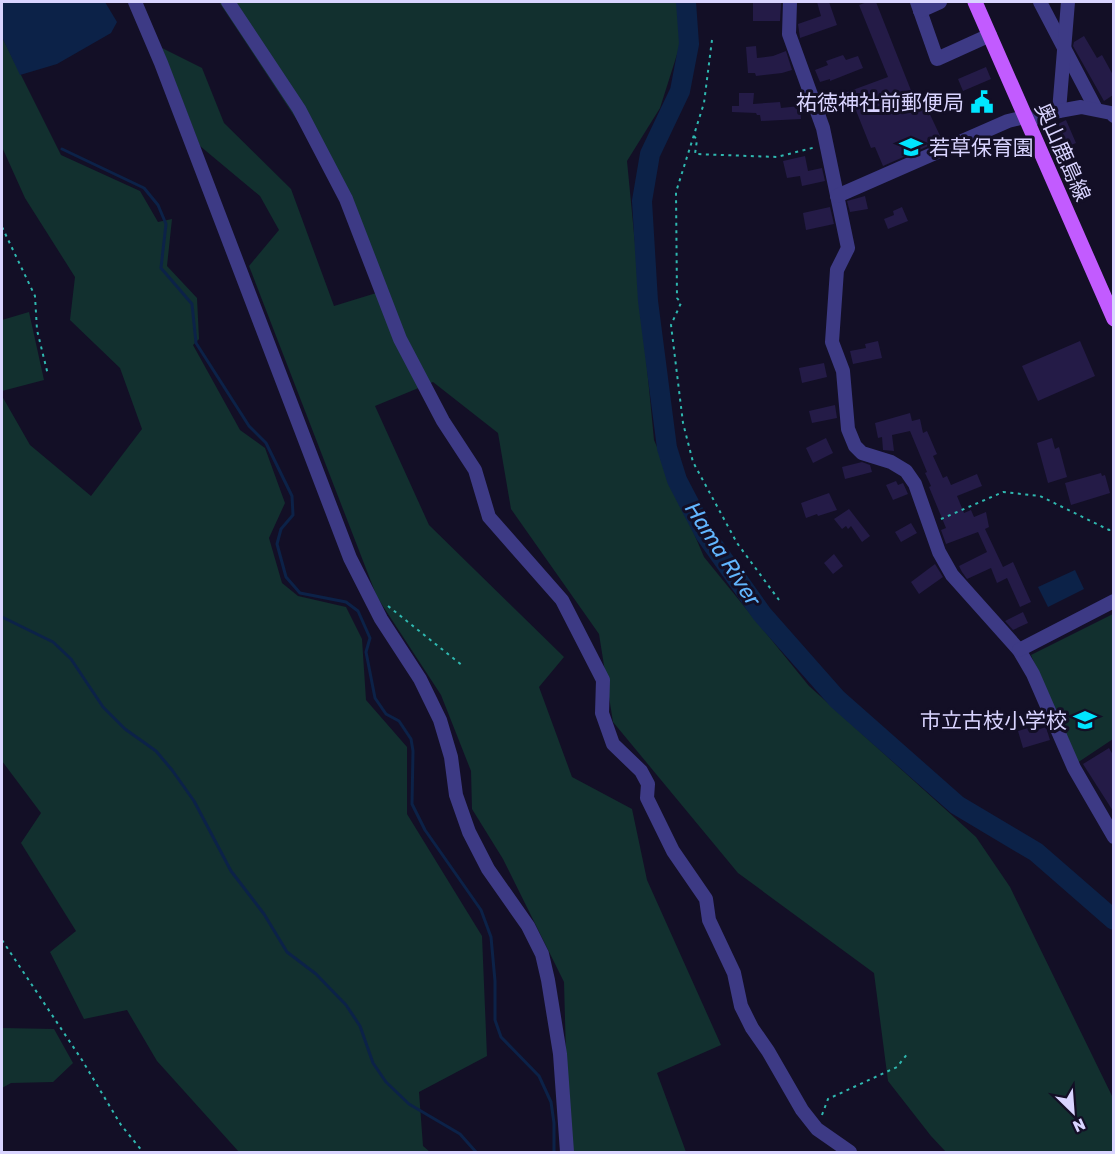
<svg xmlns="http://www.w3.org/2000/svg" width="1115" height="1154" viewBox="0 0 1115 1154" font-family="Rubik,'Noto Sans JP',sans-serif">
	<rect width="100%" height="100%" fill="#130f26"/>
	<g fill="#12302f">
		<path d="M219 2H677L680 45 660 108 627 161 654 440 704 557 809 686 976 837 1010 887 1113 1098V1152H946L931 1136 888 1081 874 973 738 873 613 722 599 634 511 509 498 433 433 382 375 406 429 525 564 657 539 687 572 777 632 809 647 880 721 1045 657 1073 686 1152H572L566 1056 564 982 503 859 472 809 471 771 441 695 377 597 249 266 279 230 260 196 200 146 162 48 202 68 224 123 291 189 334 306 386 290 310 140Z"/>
		<path d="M2 37 61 155 140 191 158 222 172 219 167 266 197 298 199 339 193 345 240 430 265 448 285 503 269 538 282 583 298 596 346 607 362 639 366 700 407 747V814L482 936 487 1056 419 1092 423 1146 430 1152H239L157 1061 127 1010 84 1019 50 952 76 931 21 843 41 813 2 761V396L30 445 91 496 142 429 120 368 70 320 75 277 25 198 2 147Z"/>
		<path d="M29 312 44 380 2 391V320Z"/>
		<path d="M1113 614V739L1077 763 1031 655Z"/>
		<path d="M2 1028 54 1029 73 1063 53 1082 11 1083 2 1088Z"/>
	</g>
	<g fill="#0c2248">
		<path d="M2 2H105L117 22 111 33 57 64 20 75 2 37Z"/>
		<path d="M1075 570 1084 589 1048 607 1038 587Z"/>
	</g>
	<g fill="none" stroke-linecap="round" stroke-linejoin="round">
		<g stroke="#0c2248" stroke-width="3">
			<path d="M62 149 144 188 158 205 166 224 161 268 192 304 196 343 249 426 266 443 292 496 293 515 281 529 277 544 286 577 300 593 346 602 358 611 370 638 366 652 375 698 386 714 399 721 411 739 413 751 412 804 425 830 481 910 491 937 495 981V1020L501 1037 539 1076 551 1102 554 1123V1152"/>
			<path d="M2 617 53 642 71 659 103 707 125 729 156 751 172 770 194 801 231 871 264 914 287 952 316 974 346 1005 360 1026 373 1063 386 1082 409 1104 460 1134 476 1152"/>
		</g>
		<path stroke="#0c2248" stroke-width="20" d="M686 2 689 44 680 91 650 154 642 201 648 301 667 448 677 480 705 534 762 614 837 699 957 805 1036 852 1114 920"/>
	</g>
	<g fill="#241b47">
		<path d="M817 2H829L837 25 800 38 798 24 821 16Z"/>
		<path d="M867 2H876L914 98 931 90 936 101 926 106 942 140 883 166 875 147 871 148 853 103 827 112 823 101 888 77 859 5Z"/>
		<path d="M753 3H781L780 21H753Z"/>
		<path d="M1084 36 1097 58 1102 55 1113 75V95L1104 101 1073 46 1074 42Z"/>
		<path d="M756 46 757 58 773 56 786 51 792 70 782 73 756 76 755 73H748L746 47Z"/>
		<path d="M843 55 846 60 858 56 863 68 830 81V79L820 82 815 70 828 65 826 61Z"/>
		<path d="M986 67 991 79 963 91 958 79Z"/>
		<path d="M739 93H754L753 104 780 102 781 108 800 106 801 119 761 121 760 115H757L756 113 732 112V106H739Z"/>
		<path d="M1066 120 1076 143 1062 149 1056 137 1063 134 1058 124Z"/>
		<path d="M805 156 808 171 822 168 825 181 802 186 800 176 787 178 783 161Z"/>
		<path d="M865 196 868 209 850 212 847 201Z"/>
		<path d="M830 207 834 224 806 230 803 213Z"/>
		<path d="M902 207 908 221 888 229 884 219 894 215 893 211Z"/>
		<path d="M878 341 882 358 853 364 850 351 866 348 865 344Z"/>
		<path d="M1080 341 1095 376 1038 401 1022 366Z"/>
		<path d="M824 363 827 377 802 383 799 368Z"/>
		<path d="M835 405 837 418 812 423 809 411Z"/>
		<path d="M910 413 912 421 920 419 923 433 927 431 937 454 933 456 943 478 947 476 951 485 977 474 982 486 957 496 964 513 971 510 974 517 986 512 989 527 985 529 1003 567 1013 562 1031 602 1020 607 1007 578 997 583 991 568 967 579 962 572 959 566 987 552 978 532 946 544 941 530 946 528 929 487 931 486 925 473 927 472 910 431 892 435 894 451 883 450 882 437 878 438 875 423Z"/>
		<path d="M826 438 833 453 813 463 806 448Z"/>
		<path d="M1052 438 1055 449 1059 447 1067 477 1048 483 1037 443Z"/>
		<path d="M862 462 870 465 872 472 845 479 842 467Z"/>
		<path d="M1101 473 1102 476 1105 475 1110 493 1071 505 1065 483Z"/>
		<path d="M896 481 898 485 903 483 908 494 893 500 886 485Z"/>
		<path d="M829 493 837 510 818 516 817 514 806 518 801 503Z"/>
		<path d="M849 509 870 536 862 542 851 526 848 529 846 526 842 529 834 519Z"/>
		<path d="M911 523 917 533 901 542 895 532Z"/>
		<path d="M834 554 843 566 833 574 824 563Z"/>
		<path d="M935 564 943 577 919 594 911 582Z"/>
		<path d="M1023 612 1028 623 1013 630 1005 621Z"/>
		<path d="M1035 726 1037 730 1046 727 1050 740 1023 748 1018 731Z"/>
		<path d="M1109 748 1113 755V811L1083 764Z"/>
	</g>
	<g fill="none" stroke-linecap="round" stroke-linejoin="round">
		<g stroke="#2fb8b0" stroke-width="2" stroke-dasharray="3 4.5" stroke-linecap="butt">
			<path d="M712 40 704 103 676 192 677 298 681 303 671 325 683 423 693 462 737 543 779 600"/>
			<path d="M694 136 697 140 695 154 777 157 816 147"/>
			<path d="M2 227 35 296 37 330 48 375"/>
			<path d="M941 519 1003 492 1040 496 1109 530 1114 529"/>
			<path d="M388 606 463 666"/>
			<path d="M2 940 82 1060 121 1125 143 1152"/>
			<path d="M822 1115 828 1099 897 1067 908 1053"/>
		</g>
		<g stroke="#3d3a85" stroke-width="14">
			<path d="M135 2 161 63 350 558 381 619 420 679 440 720 451 757 456 795 469 832 488 869 528 926 542 954 548 980 560 1054 567 1152"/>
			<path d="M228 2 299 109 346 199 400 339 443 421 475 470 489 517 562 600 603 680 602 713 613 744 641 771 648 784 647 798 673 851 706 899 709 920 734 973 741 1006 752 1028 768 1051 802 1110 817 1129 850 1152"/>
			<path d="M790 2 789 34 823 128 848 248 837 270 832 342 843 371 848 429 855 446 862 453 891 462 906 471 915 484 939 552 952 575 1019 650 1033 674 1074 768 1114 837"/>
			<path d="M917 2 937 59 990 35"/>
			<path d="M1040 2 1096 109"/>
			<path d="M920 11 940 2"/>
			<path d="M1059 111 1068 2"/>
			<path d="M837 196 1008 121 1025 117 1035 118 1059 111 1081 107 1111 113 1114 116"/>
			<path d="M1019 650 1114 601"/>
		</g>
		<path stroke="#c25bff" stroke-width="15" d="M975 2 1114 319"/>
	</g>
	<defs>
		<g id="civic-bare" transform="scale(1.8)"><path d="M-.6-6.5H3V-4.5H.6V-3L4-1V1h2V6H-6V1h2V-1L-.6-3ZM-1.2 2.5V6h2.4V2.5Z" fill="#00e5ff" stroke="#130f26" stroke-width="2.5" paint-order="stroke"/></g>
		<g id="school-bare" transform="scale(1.8)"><path d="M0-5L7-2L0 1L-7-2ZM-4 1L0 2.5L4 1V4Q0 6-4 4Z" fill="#00e5ff" stroke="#130f26" stroke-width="2.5" paint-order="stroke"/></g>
	</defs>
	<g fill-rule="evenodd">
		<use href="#civic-bare" x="982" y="102"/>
		<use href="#school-bare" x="911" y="147"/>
		<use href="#school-bare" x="1085" y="720"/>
	</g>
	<g text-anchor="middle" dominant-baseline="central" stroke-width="6" stroke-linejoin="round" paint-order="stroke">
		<g font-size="21" fill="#d9d4ff" stroke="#130f26" text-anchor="end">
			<text x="964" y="102">祐徳神社前郵便局</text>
			<text x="929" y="147" text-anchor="start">若草保育園</text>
			<text x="1067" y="720">市立古枝小学校</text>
		</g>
		<g font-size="21" fill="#d9d4ff" stroke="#130f26">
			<text transform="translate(1063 152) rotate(66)">奥山鹿島線</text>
		</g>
		<g font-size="22" font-style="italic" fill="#62b6ff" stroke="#130f26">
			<text transform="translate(723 554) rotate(57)">Hama River</text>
		</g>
	</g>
	<rect width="1115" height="1154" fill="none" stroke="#d9d4ff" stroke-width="6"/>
	<g transform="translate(1073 1112) rotate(155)" stroke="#130f26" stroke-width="4.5" paint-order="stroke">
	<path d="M0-4.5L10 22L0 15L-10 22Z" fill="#d9d4ff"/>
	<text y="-9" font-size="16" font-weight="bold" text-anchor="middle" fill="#d9d4ff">N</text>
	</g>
</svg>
